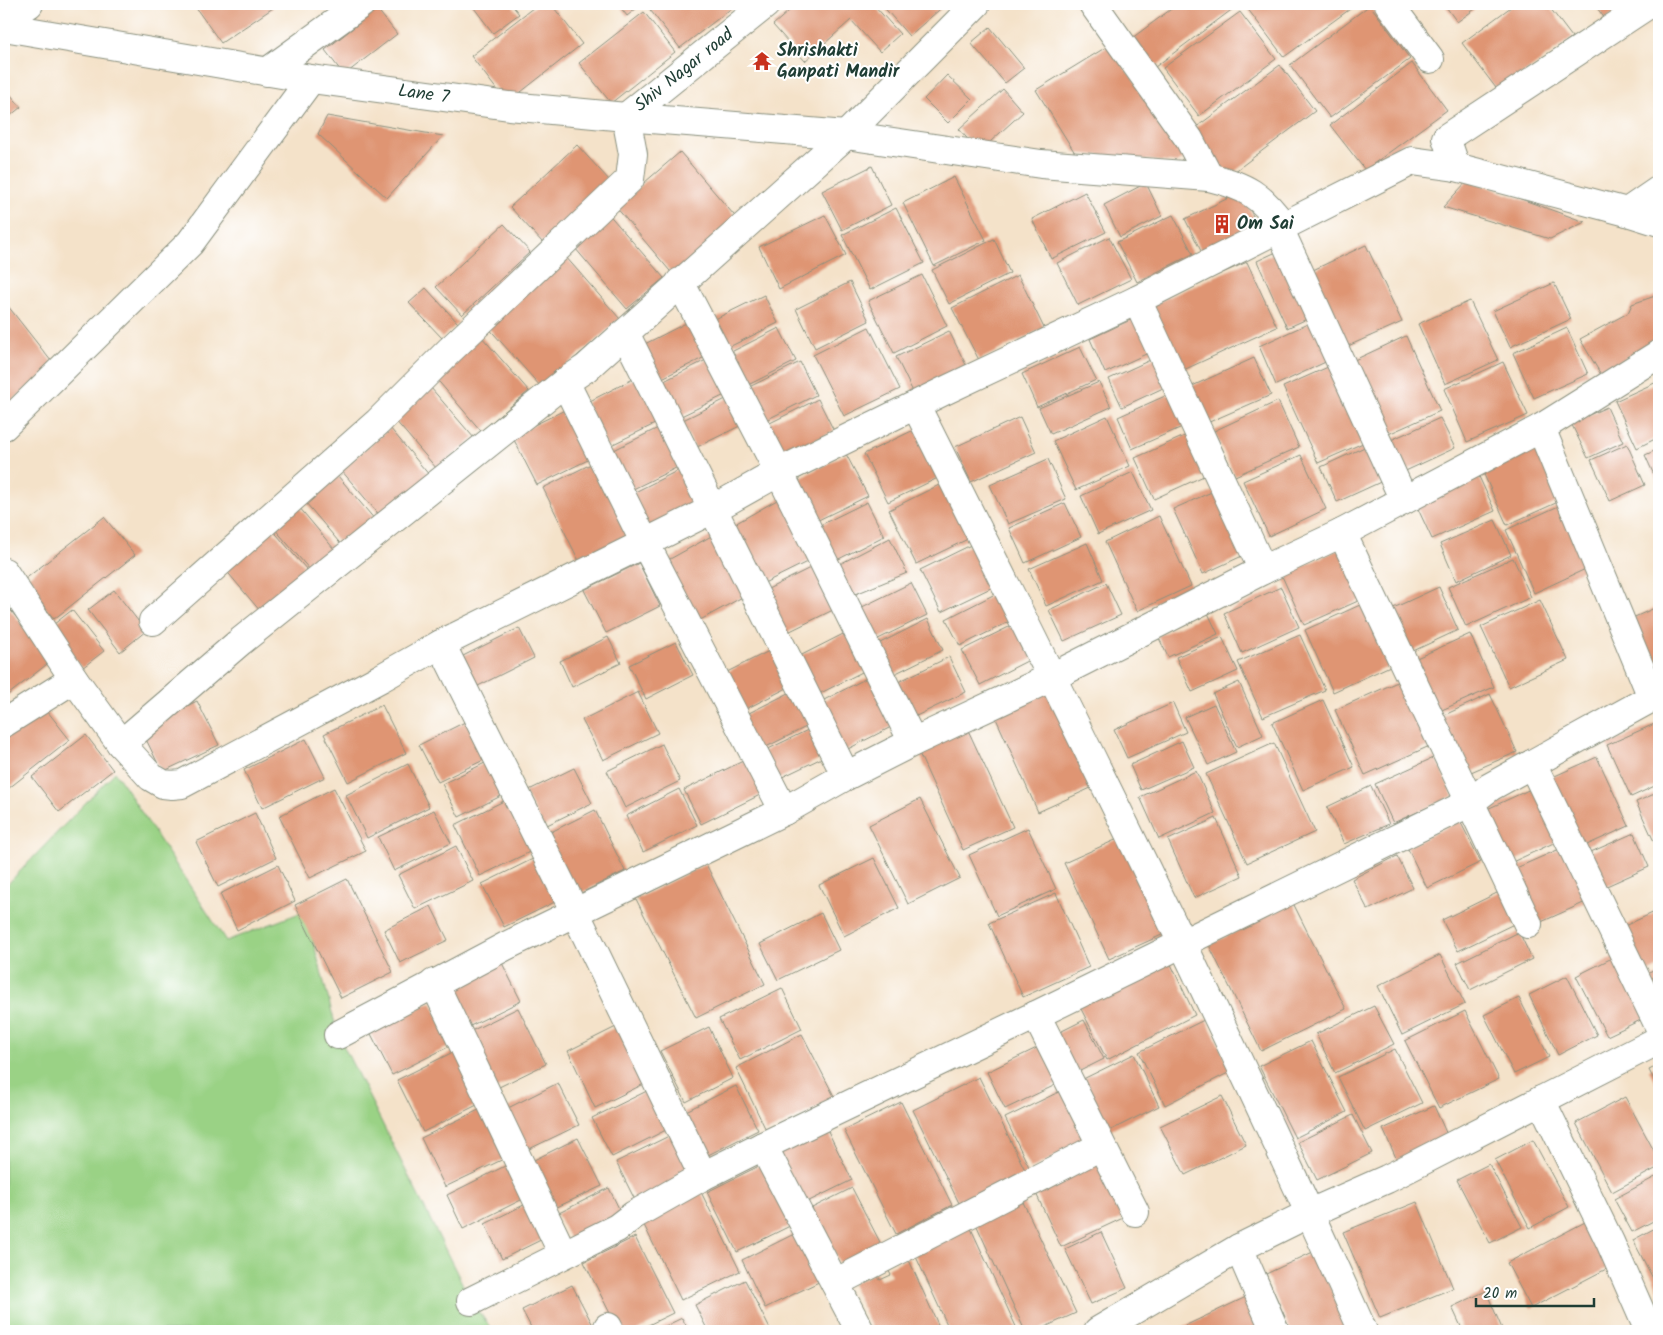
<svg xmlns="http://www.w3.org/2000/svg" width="1663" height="1335" viewBox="0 0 1663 1335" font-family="Kalam,sans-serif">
	<rect width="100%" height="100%" fill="#fff"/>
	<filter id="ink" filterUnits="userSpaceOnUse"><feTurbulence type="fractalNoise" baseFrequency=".02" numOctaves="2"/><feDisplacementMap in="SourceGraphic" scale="10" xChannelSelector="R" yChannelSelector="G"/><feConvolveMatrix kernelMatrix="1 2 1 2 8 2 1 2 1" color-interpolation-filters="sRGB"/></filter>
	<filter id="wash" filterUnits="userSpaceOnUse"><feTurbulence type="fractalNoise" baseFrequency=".0096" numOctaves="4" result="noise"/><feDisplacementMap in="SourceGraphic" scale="20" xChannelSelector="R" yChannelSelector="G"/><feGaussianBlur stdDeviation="1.12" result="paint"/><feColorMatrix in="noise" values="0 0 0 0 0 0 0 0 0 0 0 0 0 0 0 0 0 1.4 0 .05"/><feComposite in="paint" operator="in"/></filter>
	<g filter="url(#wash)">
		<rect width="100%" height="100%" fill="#f4e2c9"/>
		<path fill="#9ad285" stroke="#5c885c" d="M115 772 226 941 305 911 338 1035 471 1301 493 1331H4V888Z"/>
		<g id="blocks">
			<g fill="#df9573">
				<path d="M193 4H270L273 8 221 43Z"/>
				<path d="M471 4H511L519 14 493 33Z"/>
				<path d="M538 4H551L582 44 507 103 471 56Z"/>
				<path d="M618 4H642L627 16Z"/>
				<path d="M651 4H737L680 48 647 6Z"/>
				<path d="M797 4H873L900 34 880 52 851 20 805 61 773 25Z"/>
				<path d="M881 4H946L909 36Z"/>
				<path d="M1178 4H1236L1238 5 1151 70 1128 41Z"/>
				<path d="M1244 4H1357L1284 57Z"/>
				<path d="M1444 4H1482L1457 22Z"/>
				<path d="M1515 4H1547L1572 37 1499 92 1462 43Z"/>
				<path d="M1594 4H1627L1606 20Z"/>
				<path d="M1370 5 1410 59 1330 118 1290 65Z"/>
				<path d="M377 9 397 34 344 75 325 50Z"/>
				<path d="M644 12 675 52 611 103 579 63Z"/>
				<path d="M1240 12 1276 59 1199 116 1163 68Z"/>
				<path d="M990 27 1024 68 1005 83 971 43Z"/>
				<path d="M1108 46 1190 152 1178 163 1075 153 1036 90Z"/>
				<path d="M1412 63 1447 110 1365 170 1330 125Z"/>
				<path d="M1280 65 1315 111 1226 178 1191 131Z"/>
				<path d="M947 75 972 99 948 123 924 99Z"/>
				<path d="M4 87 21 107 4 121Z"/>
				<path d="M1003 89 1023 112 979 152 959 129Z"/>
				<path d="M327 116 443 136 387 198 318 134Z"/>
				<path d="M577 145 610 181 543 243 510 207Z"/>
				<path d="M680 152 740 222 675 277 616 207Z"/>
				<path d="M872 166 891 205 842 230 822 191Z"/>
				<path d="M954 177 986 240 934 266 903 203Z"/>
				<path d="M1468 180 1585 222 1550 239 1443 207Z"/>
				<path d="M1146 183 1162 216 1120 237 1104 205Z"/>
				<path d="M1085 192 1106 232 1051 259 1032 219Z"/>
				<path d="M1241 192 1260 230 1204 257 1185 219Z"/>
				<path d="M896 208 924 263 870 290 842 235Z"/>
				<path d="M606 211 664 278 627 309 569 241Z"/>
				<path d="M825 215 846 255 779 289 759 247Z"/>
				<path d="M1173 215 1193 254 1137 282 1117 242Z"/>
				<path d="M504 224 530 252 462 315 436 287Z"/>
				<path d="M1109 237 1131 279 1078 305 1057 263Z"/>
				<path d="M994 239 1010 273 949 304 932 270Z"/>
				<path d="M1366 245 1402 322 1348 346 1313 270Z"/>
				<path d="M1287 247 1318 314 1287 328 1257 261Z"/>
				<path d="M565 256 620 319 541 387 486 325Z"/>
				<path d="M1247 262 1277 327 1177 373 1147 307Z"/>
				<path d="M922 275 947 326 894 353 868 301Z"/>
				<path d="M1018 275 1044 328 979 360 952 308Z"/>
				<path d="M850 282 869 321 815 348 796 309Z"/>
				<path d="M1554 283 1571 319 1510 347 1493 311Z"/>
				<path d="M426 288 458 323 442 338 409 303Z"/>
				<path d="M764 295 778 323 725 349 711 321Z"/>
				<path d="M1658 295 1659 296V343L1629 356 1615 365 1603 378 1580 339 1628 313 1632 304Z"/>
				<path d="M4 301 55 366 4 407Z"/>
				<path d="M1470 301 1498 360 1445 384 1418 324Z"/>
				<path d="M1143 314 1159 348 1105 373 1090 339Z"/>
				<path d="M692 320 709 355 654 382 637 348Z"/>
				<path d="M1314 321 1332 359 1276 385 1259 346Z"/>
				<path d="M869 327 900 389 844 416 813 355Z"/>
				<path d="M779 328 796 361 742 388 725 355Z"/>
				<path d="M1567 328 1588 374 1534 398 1513 353Z"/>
				<path d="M949 331 967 367 914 394 896 357Z"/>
				<path d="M481 336 529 391 481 431 434 376Z"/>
				<path d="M1406 336 1440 411 1384 436 1350 362Z"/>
				<path d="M1080 347 1096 380 1037 407 1022 374Z"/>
				<path d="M1161 355 1174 383 1122 407 1109 379Z"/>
				<path d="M712 357 729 393 675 419 658 384Z"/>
				<path d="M1254 358 1271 395 1207 423 1190 387Z"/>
				<path d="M800 362 816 395 758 424 741 391Z"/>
				<path d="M1503 362 1528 415 1467 442 1444 389Z"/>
				<path d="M1337 363 1372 439 1318 463 1283 387Z"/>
				<path d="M637 377 659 422 607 447 586 403Z"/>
				<path d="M1659 381V437L1637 448 1615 401Z"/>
				<path d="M1099 382 1111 407 1051 434 1039 408Z"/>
				<path d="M431 388 474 438 437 469 395 420Z"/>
				<path d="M1174 392 1189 424 1132 449 1118 417Z"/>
				<path d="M734 395 748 422 695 448 681 421Z"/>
				<path d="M818 399 834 431 782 457 766 425Z"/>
				<path d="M1278 401 1299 447 1235 476 1214 431Z"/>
				<path d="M573 406 598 455 537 485 512 436Z"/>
				<path d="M1607 407 1623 442 1588 458 1571 423Z"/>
				<path d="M1107 416 1130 466 1076 490 1053 441Z"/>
				<path d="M1020 417 1036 452 971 482 955 447Z"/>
				<path d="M1440 418 1455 448 1397 475 1382 444Z"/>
				<path d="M662 426 682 465 625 493 606 454Z"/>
				<path d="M920 427 944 475 888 502 864 454Z"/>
				<path d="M390 428 430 476 382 518 341 470Z"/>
				<path d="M1189 434 1208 474 1154 499 1135 458Z"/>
				<path d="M1541 441 1567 498 1507 525 1481 468Z"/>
				<path d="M1627 444 1645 485 1610 501 1591 460Z"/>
				<path d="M1369 445 1385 480 1337 502 1321 467Z"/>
				<path d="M1659 449V486L1645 455Z"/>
				<path d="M846 454 868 496 808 525 788 484Z"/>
				<path d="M1301 455 1326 509 1269 536 1243 481Z"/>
				<path d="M1048 459 1066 499 1008 524 990 485Z"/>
				<path d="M599 460 636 535 580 563 543 488Z"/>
				<path d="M687 466 704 501 645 531 627 496Z"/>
				<path d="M1475 468 1495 511 1432 539 1412 496Z"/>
				<path d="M1133 472 1151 510 1098 534 1081 496Z"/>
				<path d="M338 476 376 521 344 548 306 503Z"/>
				<path d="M945 482 972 537 916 564 889 510Z"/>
				<path d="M1223 487 1253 551 1203 574 1173 509Z"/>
				<path d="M784 496 815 558 756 587 733 525Z"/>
				<path d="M867 502 884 536 829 564 812 529Z"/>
				<path d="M1065 503 1081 537 1025 563 1009 528Z"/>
				<path d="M1563 504 1592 566 1534 593 1506 530Z"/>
				<path d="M299 507 334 549 310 570 274 528Z"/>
				<path d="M1159 516 1191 586 1137 611 1105 542Z"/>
				<path d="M104 517 135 555 54 619 24 580Z"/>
				<path d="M1495 520 1511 555 1456 581 1440 544Z"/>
				<path d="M271 528 313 577 266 618 224 568Z"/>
				<path d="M715 534 748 594 693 624 661 564Z"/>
				<path d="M890 538 907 573 846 598 832 568Z"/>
				<path d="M977 542 999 584 941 612 920 570Z"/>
				<path d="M1087 543 1103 580 1046 606 1029 569Z"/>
				<path d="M1344 547 1367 597 1304 625 1282 576Z"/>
				<path d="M1513 558 1531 597 1466 627 1448 587Z"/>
				<path d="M639 563 660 606 606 633 584 590Z"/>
				<path d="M814 566 835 609 782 635 760 593Z"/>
				<path d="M911 583 927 615 868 644 852 612Z"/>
				<path d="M1106 583 1121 615 1064 641 1049 610Z"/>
				<path d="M1281 587 1299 627 1242 653 1224 613Z"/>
				<path d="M1439 587 1458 630 1409 653 1389 610Z"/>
				<path d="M114 590 146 631 120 652 88 610Z"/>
				<path d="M1001 591 1015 619 960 646 946 619Z"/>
				<path d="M1371 600 1399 662 1333 692 1305 630Z"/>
				<path d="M1540 600 1568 660 1509 687 1481 627Z"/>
				<path d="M4 602 51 661 4 698Z"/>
				<path d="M1659 606V676L1653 679 1626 621Z"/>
				<path d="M72 610 104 651 82 668 49 628Z"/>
				<path d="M1208 613 1218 634 1168 657 1158 636Z"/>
				<path d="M928 619 943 650 884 679 868 649Z"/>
				<path d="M1015 624 1033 658 980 685 962 650Z"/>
				<path d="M519 628 534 658 478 686 463 656Z"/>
				<path d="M851 630 870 668 811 698 792 660Z"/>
				<path d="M1470 634 1494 687 1435 713 1410 661Z"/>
				<path d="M1300 635 1325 690 1263 717 1238 662Z"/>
				<path d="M608 637 621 663 572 687 560 661Z"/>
				<path d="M1222 637 1238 671 1192 692 1176 657Z"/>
				<path d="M676 642 693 675 646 699 629 665Z"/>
				<path d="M773 649 791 686 740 712 721 675Z"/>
				<path d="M949 657 966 692 910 719 892 685Z"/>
				<path d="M871 676 895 725 844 751 820 702Z"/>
				<path d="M1404 679 1434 744 1365 775 1335 710Z"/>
				<path d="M1239 682 1263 735 1237 747 1213 694Z"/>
				<path d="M1049 689 1093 787 1038 812 994 714Z"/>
				<path d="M795 690 812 724 758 751 741 717Z"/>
				<path d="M638 692 658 733 603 760 582 720Z"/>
				<path d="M1490 694 1517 752 1464 775 1438 718Z"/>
				<path d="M1323 700 1354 767 1303 790 1272 723Z"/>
				<path d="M197 701 219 745 162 772 141 729Z"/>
				<path d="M1173 703 1186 732 1127 758 1114 730Z"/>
				<path d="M1214 704 1236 752 1208 765 1185 717Z"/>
				<path d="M382 705 406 753 348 782 324 734Z"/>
				<path d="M44 707 70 740 4 792V738Z"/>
				<path d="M473 718 492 756 438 782 419 745Z"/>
				<path d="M1659 722V784L1631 797 1607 745Z"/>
				<path d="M814 727 828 755 774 781 760 753Z"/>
				<path d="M967 728 1013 827 963 850 918 751Z"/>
				<path d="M86 735 113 770 59 812 32 777Z"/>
				<path d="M306 739 325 777 262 808 244 770Z"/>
				<path d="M1182 741 1194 767 1141 790 1130 765Z"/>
				<path d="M1274 743 1315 832 1247 863 1206 774Z"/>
				<path d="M662 744 680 781 625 808 607 771Z"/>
				<path d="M1435 757 1453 796 1393 823 1375 784Z"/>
				<path d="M1597 757 1629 826 1578 849 1546 780Z"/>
				<path d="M747 759 764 793 701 824 684 790Z"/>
				<path d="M491 760 507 793 459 817 442 784Z"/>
				<path d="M408 764 429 807 367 838 346 795Z"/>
				<path d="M574 768 592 803 543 827 525 792Z"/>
				<path d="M1196 771 1215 813 1159 839 1140 797Z"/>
				<path d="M1371 786 1389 824 1344 844 1327 807Z"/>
				<path d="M1535 787 1560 840 1508 864 1483 811Z"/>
				<path d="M334 788 366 851 310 878 279 816Z"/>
				<path d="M679 789 697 825 643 852 626 816Z"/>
				<path d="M1659 792V847L1657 848 1636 802Z"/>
				<path d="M512 797 538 848 480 876 455 825Z"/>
				<path d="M920 799 960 878 908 904 869 825Z"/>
				<path d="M434 810 451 843 394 871 378 837Z"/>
				<path d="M595 810 625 871 573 897 543 836Z"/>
				<path d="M255 813 276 858 218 887 196 842Z"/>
				<path d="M1216 818 1242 876 1194 898 1168 840Z"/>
				<path d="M1460 821 1481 862 1427 888 1407 847Z"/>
				<path d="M1028 828 1056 889 997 916 969 855Z"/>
				<path d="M1634 833 1649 867 1600 889 1584 855Z"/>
				<path d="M1122 837 1166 933 1109 959 1064 863Z"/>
				<path d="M456 846 473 881 415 909 398 875Z"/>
				<path d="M1564 847 1588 901 1539 923 1514 869Z"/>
				<path d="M541 855 563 898 504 927 482 884Z"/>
				<path d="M1397 856 1413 888 1368 910 1352 879Z"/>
				<path d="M874 858 899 908 844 936 819 885Z"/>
				<path d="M706 864 765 984 696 1018 636 899Z"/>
				<path d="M278 865 295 901 237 930 220 894Z"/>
				<path d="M347 879 393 972 341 998 295 905Z"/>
				<path d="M1503 890 1518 922 1458 951 1442 920Z"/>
				<path d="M1056 893 1089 967 1023 997 989 923Z"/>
				<path d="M1293 903 1346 1009 1261 1051 1209 945Z"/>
				<path d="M431 906 448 940 400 963 384 930Z"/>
				<path d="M1659 910V967L1641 976 1618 929Z"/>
				<path d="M821 913 839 950 778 980 760 944Z"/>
				<path d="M1519 932 1532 959 1470 990 1457 963Z"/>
				<path d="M1440 955 1465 1004 1402 1035 1378 986Z"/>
				<path d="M1618 955 1649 1016 1607 1036 1576 976Z"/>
				<path d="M1169 960 1195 1015 1107 1060 1079 1005Z"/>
				<path d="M502 963 521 1001 464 1029 445 991Z"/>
				<path d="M1659 975V1012L1644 982Z"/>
				<path d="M1567 976 1597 1035 1558 1055 1529 995Z"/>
				<path d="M782 988 802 1029 740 1060 719 1019Z"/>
				<path d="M1519 998 1549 1057 1514 1074 1484 1015Z"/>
				<path d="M431 1002 452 1045 392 1075 370 1032Z"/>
				<path d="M1374 1006 1394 1044 1335 1073 1316 1034Z"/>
				<path d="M518 1008 546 1064 493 1090 465 1034Z"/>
				<path d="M1465 1011 1499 1079 1439 1108 1405 1041Z"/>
				<path d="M1206 1019 1232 1071 1165 1105 1139 1052Z"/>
				<path d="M1084 1020 1104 1059 1072 1075 1052 1036Z"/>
				<path d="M626 1022 654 1079 595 1108 568 1051Z"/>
				<path d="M709 1027 733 1078 686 1102 660 1051Z"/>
				<path d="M802 1034 835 1098 767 1132 736 1068Z"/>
				<path d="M1311 1041 1347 1112 1295 1138 1259 1066Z"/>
				<path d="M1047 1043 1066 1080 1005 1109 987 1072Z"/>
				<path d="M1395 1049 1422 1103 1365 1131 1338 1077Z"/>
				<path d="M457 1050 483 1102 423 1132 397 1080Z"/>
				<path d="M1134 1054 1159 1106 1099 1136 1073 1084Z"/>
				<path d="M1659 1065V1090L1649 1070Z"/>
				<path d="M979 1077 1027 1174 961 1207 913 1110Z"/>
				<path d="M558 1083 579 1125 525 1151 504 1110Z"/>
				<path d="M736 1086 758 1130 706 1156 684 1112Z"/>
				<path d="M1069 1087 1094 1137 1030 1169 1005 1118Z"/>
				<path d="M653 1088 672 1127 612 1157 592 1118Z"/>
				<path d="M1222 1096 1246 1145 1185 1175 1160 1126Z"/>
				<path d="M1625 1097 1659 1160V1167L1612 1192 1576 1123Z"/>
				<path d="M901 1102 952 1205 896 1234 844 1130Z"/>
				<path d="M487 1106 512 1155 445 1187 421 1138Z"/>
				<path d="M1434 1106 1448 1137 1397 1160 1383 1129Z"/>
				<path d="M1353 1115 1372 1153 1317 1180 1298 1142Z"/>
				<path d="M825 1125 852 1180 803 1204 775 1150Z"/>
				<path d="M675 1133 696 1174 637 1204 616 1162Z"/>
				<path d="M578 1138 602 1186 555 1208 532 1161Z"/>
				<path d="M1533 1140 1569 1207 1530 1228 1495 1160Z"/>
				<path d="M1095 1158 1123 1218 1061 1247 1033 1187Z"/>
				<path d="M515 1161 531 1195 463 1229 447 1195Z"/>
				<path d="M763 1164 794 1224 737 1252 707 1192Z"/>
				<path d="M1489 1164 1522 1227 1490 1243 1457 1180Z"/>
				<path d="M1659 1175V1218L1632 1232 1614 1199Z"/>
				<path d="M698 1186 740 1271 681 1300 639 1215Z"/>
				<path d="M609 1188 624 1219 573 1245 557 1214Z"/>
				<path d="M852 1188 882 1246 841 1266 812 1208Z"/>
				<path d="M532 1201 549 1236 502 1259 485 1224Z"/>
				<path d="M1023 1202 1076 1313 1036 1331H1025L976 1224Z"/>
				<path d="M1417 1202 1453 1288 1380 1318 1343 1232Z"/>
				<path d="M1587 1221 1612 1266 1531 1308 1507 1263Z"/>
				<path d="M968 1222 1018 1331H950L912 1248Z"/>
				<path d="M1659 1226V1290L1633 1240Z"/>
				<path d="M800 1231 825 1279 765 1308 742 1260Z"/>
				<path d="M1101 1232 1127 1288 1091 1304 1065 1249Z"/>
				<path d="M635 1237 673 1313 636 1331H619L584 1262Z"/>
				<path d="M1315 1251 1349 1331H1291L1266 1274Z"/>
				<path d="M908 1258 941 1331H873L852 1284 876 1272 880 1280 891 1275 887 1268Z"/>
				<path d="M745 1280 771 1331H708L695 1305Z"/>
				<path d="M572 1285 596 1331H533L522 1310Z"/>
				<path d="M1486 1291 1503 1331H1463L1452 1307Z"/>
				<path d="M1246 1297 1263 1331H1174Z"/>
				<path d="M682 1318 689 1331H655Z"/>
			</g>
		</g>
	</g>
	<g filter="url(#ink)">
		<use href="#blocks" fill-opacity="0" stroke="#8a907e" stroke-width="1"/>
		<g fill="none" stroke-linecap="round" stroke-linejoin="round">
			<g stroke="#8a907e" stroke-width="30">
				<g id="street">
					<path d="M1093 4 1189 139 1209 177"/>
					<path d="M1389 4 1430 59"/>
					<path d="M4 21 29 4"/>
					<path id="s1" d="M4 27 311 79 509 106 626 117 846 135 1041 164 1209 177C1246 186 1261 195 1283 226"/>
					<path d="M267 72 361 4"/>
					<path d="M1456 167 1627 212 1659 222"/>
					<path d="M1627 212 1659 190"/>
					<path d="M1279 228 1404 500"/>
					<path d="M680 282 779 472 913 742"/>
					<path d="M1137 300 1263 570"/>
					<path d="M625 333 846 776"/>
					<path d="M565 382 645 543 784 811"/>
					<path d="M916 406C1070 712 1223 1018 1363 1331"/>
					<path d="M4 426 190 243 311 79"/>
					<path d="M1541 428 1652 697"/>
					<path d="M1342 533 1528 924"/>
					<path d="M4 572 74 679 121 744 151 777 163 784 172 785 182 784 381 678 441 644 645 543 713 509 779 472 944 391 1137 300 1412 161 1456 167 1446 138 1649 4"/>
					<path id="s2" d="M153 621 378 422 449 351 630 179 633 154 626 117 766 4"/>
					<path d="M441 644 575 912 703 1176"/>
					<path d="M4 723 74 679"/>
					<path d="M121 744 241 641 565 382 586 368 846 135 976 4"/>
					<path d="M1532 764 1659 1026"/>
					<path d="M434 983 563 1254"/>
					<path d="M1036 1015 1135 1212"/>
					<path d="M338 1035 506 946 784 811 846 776 913 742 1052 677 1263 570 1342 533 1541 428 1659 354"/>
					<path d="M1541 1100 1610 1242 1649 1331"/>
					<path d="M763 1146 860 1331"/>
					<path d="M1239 1248 1275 1331"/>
					<path d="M835 1283 1101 1146"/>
					<path d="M471 1301 617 1228 634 1215 703 1176 763 1146 1036 1015 1469 803 1490 787 1659 694"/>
					<path d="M608 1327 610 1331"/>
					<path d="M1098 1331 1239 1248 1310 1213 1387 1179 1659 1040"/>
				</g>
			</g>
			<use href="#street" stroke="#fff" stroke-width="28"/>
		</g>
	</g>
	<defs>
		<g id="temple-bare" transform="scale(1.5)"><path d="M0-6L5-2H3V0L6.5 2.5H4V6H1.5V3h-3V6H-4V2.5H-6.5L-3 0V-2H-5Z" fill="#c8321e" stroke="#fff" stroke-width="2.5" paint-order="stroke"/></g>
		<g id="building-bare" transform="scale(1.5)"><path d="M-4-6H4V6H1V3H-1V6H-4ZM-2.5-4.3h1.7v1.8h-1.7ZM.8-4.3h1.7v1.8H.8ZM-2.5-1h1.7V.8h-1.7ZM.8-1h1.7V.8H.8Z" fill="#c8321e" stroke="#fff" stroke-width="2.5" paint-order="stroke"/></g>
	</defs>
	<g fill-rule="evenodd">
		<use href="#temple-bare" x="762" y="61"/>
		<use href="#building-bare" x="1222" y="224"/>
	</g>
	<g text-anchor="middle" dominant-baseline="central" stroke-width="4" stroke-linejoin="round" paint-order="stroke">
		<g font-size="18" font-weight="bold" fill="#1f3d34" stroke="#fff" text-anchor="start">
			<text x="777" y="51">Shrishakti<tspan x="777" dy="21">Ganpati Mandir</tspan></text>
			<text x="1237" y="224">Om Sai</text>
		</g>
		<g font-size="18" fill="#1f3d34" stroke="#fff">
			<text stroke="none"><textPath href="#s2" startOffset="788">Shiv Nagar road</textPath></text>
			<text stroke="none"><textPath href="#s1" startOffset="425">Lane 7</textPath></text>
		</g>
	</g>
	<rect width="1663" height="1335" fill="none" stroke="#fff" stroke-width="20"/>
	<path d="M1476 1298v8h118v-8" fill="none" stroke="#1f3d34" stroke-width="2.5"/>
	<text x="1483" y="1298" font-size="15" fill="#1f3d34" stroke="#ffffff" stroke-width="4" paint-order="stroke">20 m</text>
</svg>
